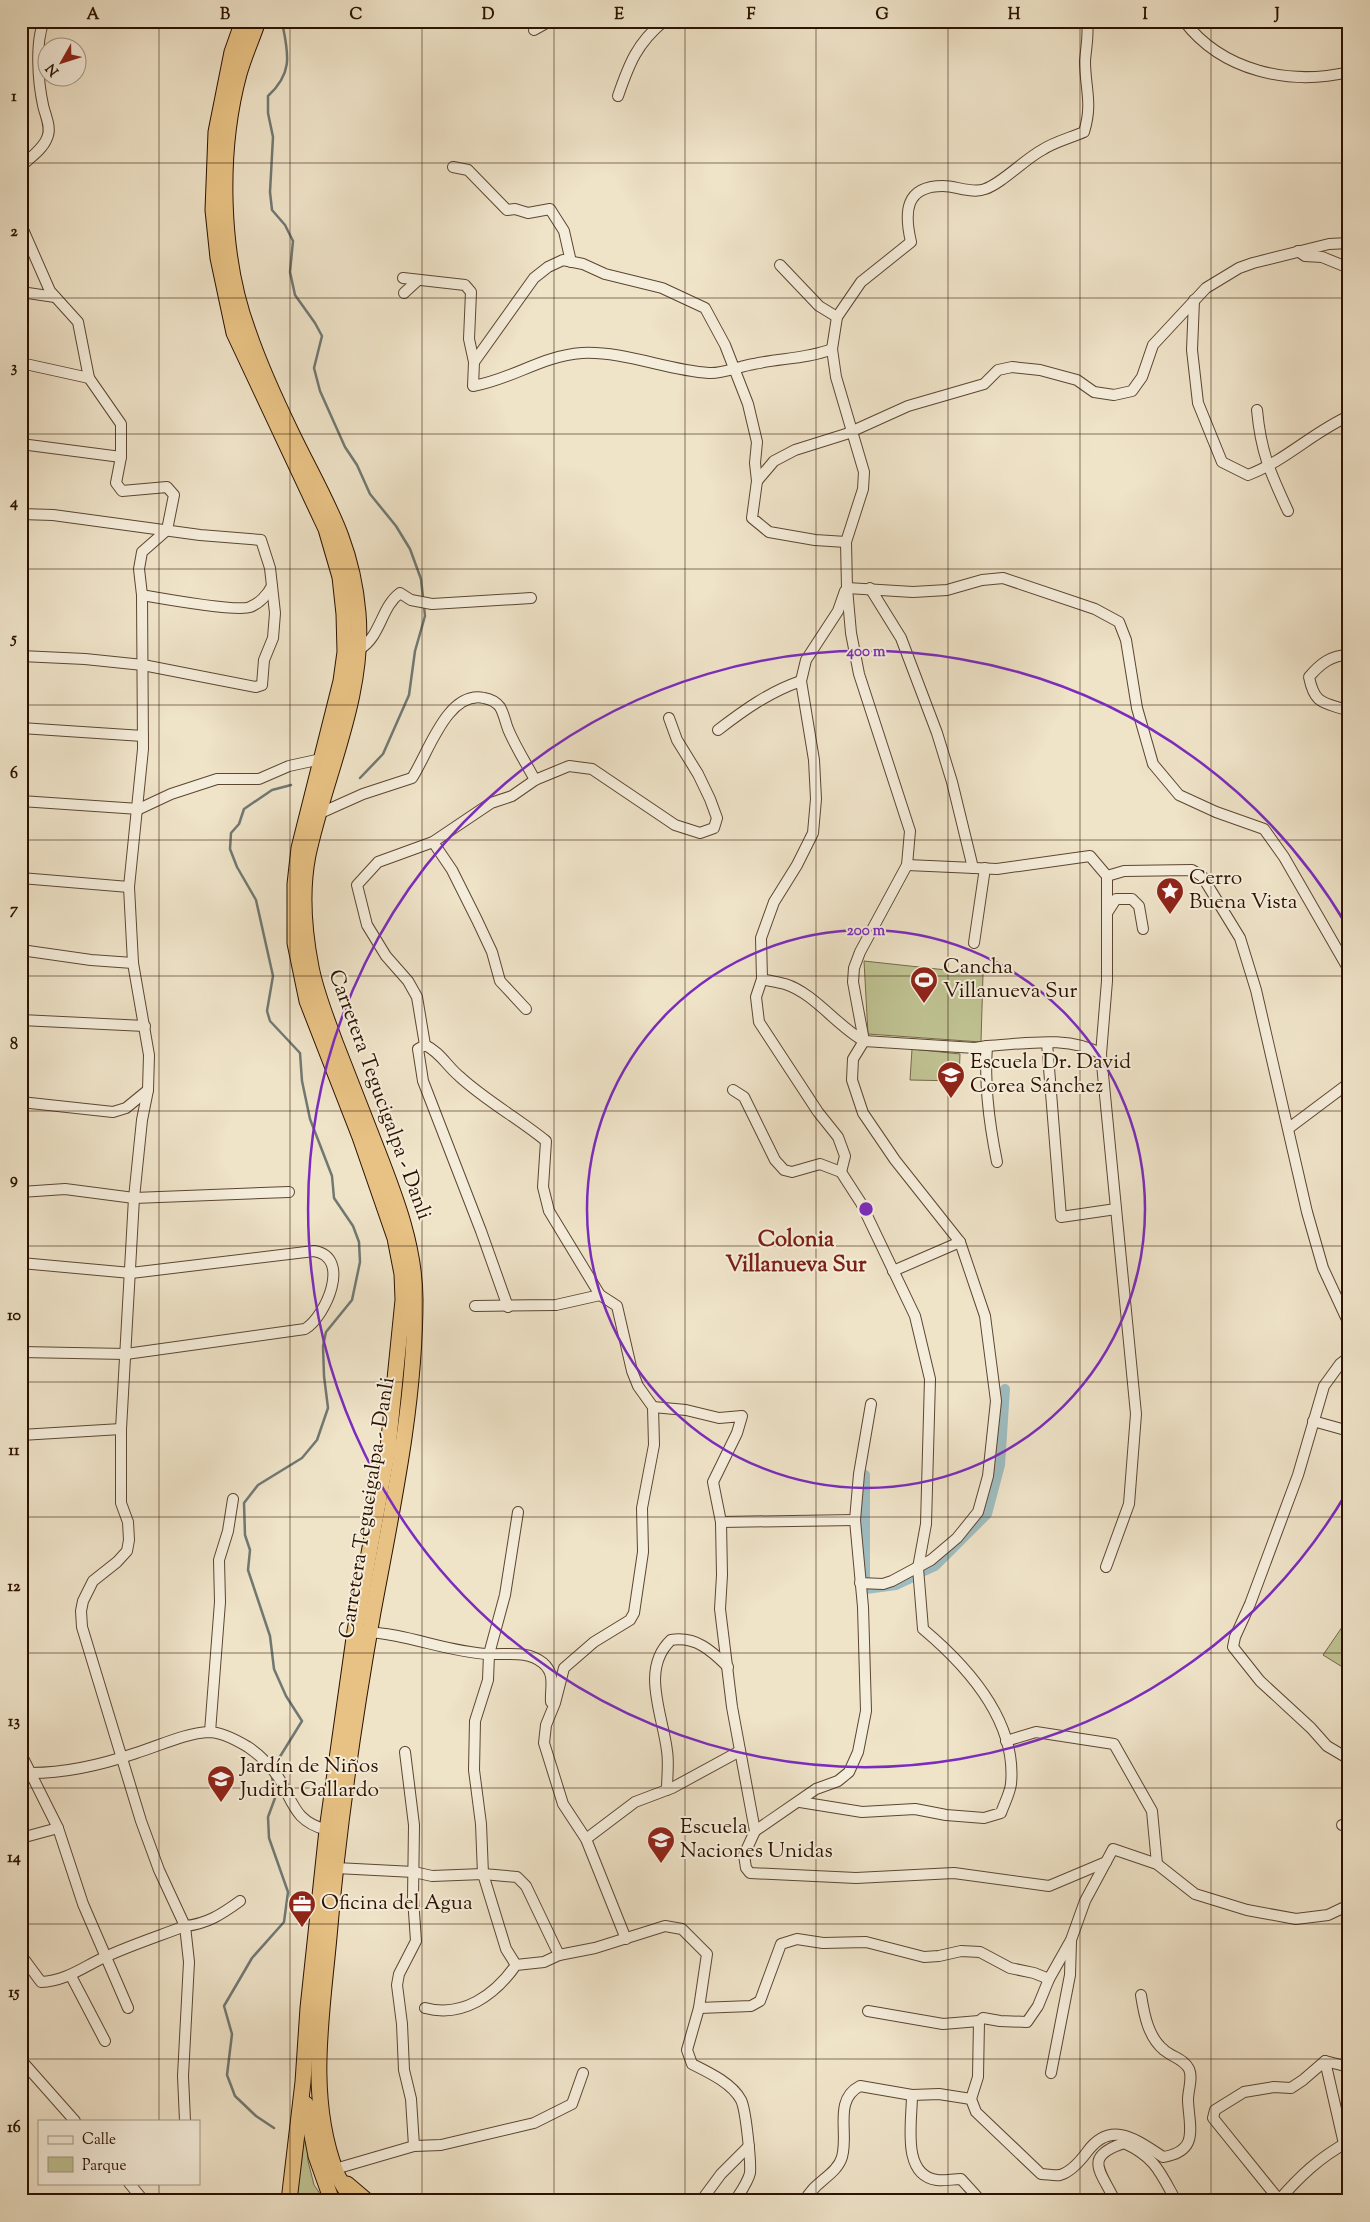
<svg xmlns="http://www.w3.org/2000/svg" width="1370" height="2222" viewBox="0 0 1370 2222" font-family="'Sorts Mill Goudy',serif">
	<rect width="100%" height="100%" fill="#efe3c8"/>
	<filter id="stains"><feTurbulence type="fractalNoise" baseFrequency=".004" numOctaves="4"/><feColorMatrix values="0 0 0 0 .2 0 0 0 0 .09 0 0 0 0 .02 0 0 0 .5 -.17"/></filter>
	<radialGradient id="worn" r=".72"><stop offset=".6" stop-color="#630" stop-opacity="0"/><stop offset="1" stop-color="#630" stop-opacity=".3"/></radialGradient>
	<g fill="#bfc292" stroke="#756a49">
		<path d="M864 961 983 974 981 1042 868 1034Z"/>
		<path d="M912 1049 960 1054 959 1081 910 1080Z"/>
		<path d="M1349 1617V1660L1344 1668 1323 1655Z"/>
		<path d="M307 2132 308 2161 314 2185 325 2201H294L301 2133Z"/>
	</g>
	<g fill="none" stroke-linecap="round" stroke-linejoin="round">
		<g stroke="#707873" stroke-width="2.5">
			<path d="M283 27C289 56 292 74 268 96V113L273 137 270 192 272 210 285 225 293 241 290 272 295 295 315 323 322 336 314 368 320 391 345 447 357 465 370 494 396 526 410 549 421 579 423 598"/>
			<path d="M360 778 383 754 409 695 415 651 425 616 424 606"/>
			<path d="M276 1763 302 1721 286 1696 274 1669 270 1636 248 1570 250 1550 245 1535 244 1503 258 1485 302 1458 317 1440 328 1408 324 1376 323 1346 326 1332 352 1300 360 1262 359 1242 353 1226 334 1198 332 1176 310 1119 302 1081 300 1053 270 1021 267 1011 273 976 269 958 256 900 237 867 230 849 231 833 239 824 244 809 272 790 291 785"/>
			<path d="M272 1776 275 1798 268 1817 269 1838 288 1892 284 1922 252 1958 224 2006 232 2034 227 2075 235 2096 256 2116 274 2128"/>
		</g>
		<g stroke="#9ebcc0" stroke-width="10">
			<path d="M865 1475V1577"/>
			<path d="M924 1571 935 1566 987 1514 1000 1465 1005 1389"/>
			<path d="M865 1586 866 1589 896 1585 913 1577"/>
		</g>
		<g stroke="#5c4632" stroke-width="12">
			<g id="minor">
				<path d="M1184 21C1222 71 1289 86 1349 72"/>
				<path d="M1345 21 1349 22"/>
				<path d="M534 30 550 21"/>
				<path d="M618 96C629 64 637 43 664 21"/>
				<path d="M21 166C30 158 43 149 47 138 52 128 45 115 43 105 38 82 35 42 44 21"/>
				<path d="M453 167 468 170 507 210 515 209 528 213 550 209 564 231 571 262"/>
				<path d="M21 225 50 291 78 322 89 378 121 424V457L116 483 122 491 167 487 174 495 167 530 142 552 139 569 142 595 143 749 129 887 133 963 149 1055 148 1090 142 1120 134 1198 121 1429V1503L128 1522 129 1540 127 1551 117 1562 93 1581 83 1601 81 1611 82 1627 141 1821 159 1870 185 1926 189 1962 183 2076 185 2121"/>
				<path d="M1298 251 1305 256 1322 257 1349 268"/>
				<path d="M780 265 819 306 837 317"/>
				<path d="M403 278 465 285 471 292 469 339 474 362"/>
				<path d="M21 292 55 297"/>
				<path d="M404 293 417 281"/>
				<path d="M1194 300 1192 350 1198 403 1222 462 1248 475C1285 461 1313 432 1349 416"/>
				<path d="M832 349C807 359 780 358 754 364 740 366 722 374 709 373 666 370 625 351 582 353 541 356 513 379 473 386L474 362 534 278 548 267 563 260 583 264 605 274 662 288 705 308 725 345 748 404 757 442 755 463 757 481 752 518 769 532 815 540 846 542"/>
				<path d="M21 363 89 378"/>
				<path d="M1257 410C1261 453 1270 472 1288 511"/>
				<path d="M21 444 121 457"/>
				<path d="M757 481 774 461 795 450 846 434 908 406 984 384 998 370 1012 367 1040 370 1077 380 1094 392 1114 395 1132 391 1142 377 1153 345 1206 288 1239 268 1253 263 1329 244 1349 243"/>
				<path d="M21 514 53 515 200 535 261 540 270 568 275 613 273 638 264 660 262 685 256 687 143 665 85 659 21 656"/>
				<path d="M847 588 913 592 947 590 982 580 1003 578 1095 609 1119 622 1126 640 1137 708 1153 764 1179 795 1216 812 1264 829 1284 857 1349 970"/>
				<path d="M870 588 901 638 937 733 952 782 973 868"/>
				<path d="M142 595C159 598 238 612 250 607 259 604 268 594 272 586"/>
				<path d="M360 649C381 636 381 607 400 593L411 600 432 604 531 598"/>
				<path d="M1349 655C1331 655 1320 664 1309 677 1315 706 1324 702 1349 711"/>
				<path d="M21 728 143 736"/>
				<path d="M718 730C744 710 769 692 801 681"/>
				<path d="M21 801 139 809 171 794 217 779H259L289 766 321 759 326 760"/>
				<path d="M316 815 363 794 412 778C428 754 447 690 484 698 490 699 496 702 500 707 504 714 505 721 508 729 515 746 526 763 535 780"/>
				<path d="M433 842 452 870 477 920 492 952 500 981 526 1009"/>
				<path d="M907 865 997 869 1090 856 1107 876"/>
				<path d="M21 878 129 887"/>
				<path d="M1107 913 1116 899H1132L1139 906 1143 929"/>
				<path d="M974 943 985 868"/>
				<path d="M21 950 91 960 133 963"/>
				<path d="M762 979C770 981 778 982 785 984 814 993 837 1026 864 1041L975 1048 987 1046C1023 1044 1069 1035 1101 1054"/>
				<path d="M21 1020 145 1026"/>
				<path d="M1047 1043 1061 1217 1116 1209"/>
				<path d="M425 1045C440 1052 447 1066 459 1076 486 1101 518 1118 546 1141L543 1187 549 1211 600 1295"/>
				<path d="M987 1046C984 1085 989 1123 997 1162"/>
				<path d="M733 1090 744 1097 775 1160 784 1170 792 1172 820 1164 841 1172 861 1203 915 1316 930 1379 926 1524 918 1568 923 1629C967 1666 1017 1721 1011 1784 1010 1793 1004 1804 1001 1813L984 1818 946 1815 915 1809 862 1812 800 1802"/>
				<path d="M21 1102 113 1112 126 1108 148 1090"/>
				<path d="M1289 1128 1349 1083"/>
				<path d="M841 1172 845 1156 838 1137 818 1112 759 1022 756 997 762 979 761 938 774 902 797 865 813 833 816 799 814 760 801 681 806 660 838 611 845 591"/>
				<path d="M21 1192 65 1189 134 1198 289 1192"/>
				<path d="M21 1263 131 1273 314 1251C352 1257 326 1316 305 1329L126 1354 21 1352"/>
				<path d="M893 1271 960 1242"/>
				<path d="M475 1306 556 1305 600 1295 617 1306 632 1371 638 1386 653 1407 654 1445 642 1508 643 1552 634 1613 630 1620 594 1642 564 1668 555 1703 546 1725 544 1743 563 1804 586 1839 626 1939"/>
				<path d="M508 1307 481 1231 423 1081 418 1049 425 1045 417 997 408 981 386 956 367 925 357 885 378 862 433 842 491 803 512 796 535 780 569 766 592 769 675 825 700 833 714 828 717 818 710 799 698 774 677 740 669 718"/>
				<path d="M1349 1357 1340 1364 1324 1386 1298 1475 1250 1604 1235 1637 1233 1647 1260 1681 1311 1728 1327 1746 1349 1759"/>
				<path d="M653 1407 686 1410 719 1418 742 1416 737 1433 713 1482 721 1522 722 1575 720 1609 732 1707 755 1831 744 1855 746 1868 750 1873 856 1878 954 1873 1049 1886 1106 1862"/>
				<path d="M1313 1421 1349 1431"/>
				<path d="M21 1435 121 1429"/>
				<path d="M721 1522 855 1520"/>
				<path d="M1106 1567 1129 1504 1136 1414 1101 1054 1107 981V876L1124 871 1192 870 1202 876 1240 938 1256 990 1307 1212 1323 1268 1349 1324"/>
				<path d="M860 1583 883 1584 892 1581 931 1560 957 1538 978 1512 988 1476 996 1401 985 1316 960 1242 895 1160 863 1113 852 1080 853 1059 864 1041 853 982 854 968 860 952 907 865 910 831 859 674 851 633 847 588 846 542 863 489 864 472 836 377 832 349 837 317 861 282 911 242C904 212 905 186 943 186 956 186 973 194 985 189 1001 184 1025 159 1042 150 1054 142 1070 138 1084 132 1093 103 1085 88 1085 61 1086 47 1089 36 1087 21"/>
				<path d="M364 1632C406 1633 446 1652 488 1654 508 1655 527 1650 543 1663 556 1674 550 1688 551 1702"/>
				<path d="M210 1732 220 1602 219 1560 228 1531 233 1499"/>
				<path d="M1006 1741 1036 1732 1114 1744 1152 1811 1157 1864"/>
				<path d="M405 1752 414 1825 413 1898 416 1941 399 1974 397 1985 402 2024 404 2070 411 2099 414 2146"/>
				<path d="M21 1754 58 1828 83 1904 128 2008"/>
				<path d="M31 1773C65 1773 104 1764 136 1753 159 1746 185 1733 209 1732 222 1732 238 1741 248 1747 260 1755 273 1768 280 1780 294 1805 296 1822 327 1830"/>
				<path d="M667 1790C667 1777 669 1763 667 1751 663 1715 640 1669 671 1640 696 1636 712 1651 728 1667"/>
				<path d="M1342 1825 1349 1823"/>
				<path d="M755 1831 816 1789 838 1781 849 1772 858 1752 866 1711 863 1607 855 1520 859 1474 871 1404"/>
				<path d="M21 1838 58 1828"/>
				<path d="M586 1839 635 1802 672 1788 740 1751"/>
				<path d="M336 1868 414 1872 432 1876 483 1874 517 1877 526 1886 559 1955"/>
				<path d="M21 1955 41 1982C66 1981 83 1967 105 1957 131 1945 159 1936 185 1926 207 1924 222 1914 240 1901"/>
				<path d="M516 1965 506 1949 483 1874 481 1824 474 1770 475 1721 488 1680 489 1654 505 1595 518 1512"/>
				<path d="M71 1976 105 2041"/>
				<path d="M425 2008C463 2018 495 1995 516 1965L544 1962 559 1955 595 1948 665 1926 682 1929 707 1954 699 2008 687 2050 692 2064C708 2072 732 2083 741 2100 746 2110 751 2162 750 2173 748 2182 740 2193 735 2201"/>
				<path d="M699 2008 751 2006 760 2001 781 1944 797 1939 823 1943 866 1942 924 1957 939 1956 961 1951 980 1952 1010 1968 1034 1973 1049 1979"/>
				<path d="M868 2011 943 2024 979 2021 983 2018 1000 2021 1027 2022 1038 2006 1049 1979 1071 1940 1085 1901 1113 1849 1157 1864 1195 1894 1247 1910 1296 1919 1328 1915 1349 1905"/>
				<path d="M979 2021 978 2077 971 2099 976 2112 1041 2174C1047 2174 1055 2176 1060 2175 1071 2172 1081 2160 1087 2152 1111 2119 1137 2140 1163 2157 1200 2151 1189 2127 1188 2100 1188 2090 1193 2078 1189 2069 1184 2059 1172 2057 1164 2050 1148 2037 1144 2014 1141 1995"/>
				<path d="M21 2060 75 2121"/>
				<path d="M1325 2061 1344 2144 1349 2153"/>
				<path d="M1051 2073 1070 1975 1071 1941"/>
				<path d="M912 2095C912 2122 901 2175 937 2180 944 2181 953 2179 961 2179L981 2201"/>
				<path d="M335 2169 414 2146 441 2145 534 2123 572 2104 583 2073"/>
				<path d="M129 2183 144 2201"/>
				<path d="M1279 2200C1300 2176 1320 2157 1348 2142"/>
				<path d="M701 2201 721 2174 749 2146"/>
				<path d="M805 2201C812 2183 837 2175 842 2157 849 2133 833 2100 860 2086L912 2095 939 2094 971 2099"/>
				<path d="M1115 2201C1101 2171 1082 2157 1124 2143 1155 2157 1160 2172 1176 2201"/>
				<path d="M1280 2201 1213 2118 1215 2110 1244 2092 1274 2087 1291 2088 1303 2080 1325 2061 1349 2067"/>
			</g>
		</g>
		<g stroke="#2b1200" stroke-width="17">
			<g id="highway">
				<path d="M243 21 232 52 216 132 213 210 218 258 234 333 326 529 340 577 344 614 345 652 341 681 299 848 295 884V943L307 1001 360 1137 395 1238 402 1274 403 1300 388 1448 355 1631 327 1830 308 2008 303 2082 289 2201"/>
				<path d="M258 21C252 39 244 56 239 74 218 152 220 255 248 331 260 366 276 401 292 434 323 498 352 540 358 613 365 696 325 775 308 855 301 891 304 931 311 967 316 993 326 1017 335 1042 349 1077 362 1112 376 1147 395 1196 415 1246 415 1300 415 1405 392 1509 373 1612 354 1720 338 1828 329 1937 322 2014 307 2097 336 2172 340 2182 347 2191 353 2201"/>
				<path d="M306 2104 316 2156 332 2201"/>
				<path d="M347 2184 367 2201"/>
			</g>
		</g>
		<use href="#minor" stroke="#f5eddb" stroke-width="10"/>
		<use href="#highway" stroke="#e8c284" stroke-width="15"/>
	</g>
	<path fill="none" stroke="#2b1200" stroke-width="1" stroke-opacity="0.55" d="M159 21V2121M290 21V2201M422 21V2201M554 21V2201M685 21V2201M816 21V2201M948 21V2201M1080 21V2201M1211 21V2201M21 163H1349M21 298H1349M21 434H1349M21 569H1349M21 705H1349M21 840H1349M21 976H1349M21 1111H1349M21 1246H1349M21 1382H1349M21 1517H1349M21 1653H1349M21 1788H1349M21 1924H1349M21 2059H1349M159 2183V2201"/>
	<g fill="none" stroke="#7b2cbf" stroke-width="2.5">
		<circle cx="866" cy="1209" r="279"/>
		<path d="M1347 1492A558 558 0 1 1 1347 926"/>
	</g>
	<defs>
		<g id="sight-pin" transform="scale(1.4375)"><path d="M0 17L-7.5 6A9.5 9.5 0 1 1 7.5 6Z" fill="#8f2418" stroke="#f5eddb"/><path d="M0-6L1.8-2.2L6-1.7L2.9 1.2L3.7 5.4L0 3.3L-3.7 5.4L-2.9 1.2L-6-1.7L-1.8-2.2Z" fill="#fff"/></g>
		<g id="stadium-pin" transform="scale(1.4375)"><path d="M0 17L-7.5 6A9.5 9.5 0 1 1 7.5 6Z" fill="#8f2418" stroke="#f5eddb"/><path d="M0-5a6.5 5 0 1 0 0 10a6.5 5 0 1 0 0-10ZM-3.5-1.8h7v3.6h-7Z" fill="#fff"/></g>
		<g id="school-pin" transform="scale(1.4375)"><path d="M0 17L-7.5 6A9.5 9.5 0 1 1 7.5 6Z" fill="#8f2418" stroke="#f5eddb"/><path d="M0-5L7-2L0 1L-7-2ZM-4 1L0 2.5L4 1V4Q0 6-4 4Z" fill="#fff"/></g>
		<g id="office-pin" transform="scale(1.4375)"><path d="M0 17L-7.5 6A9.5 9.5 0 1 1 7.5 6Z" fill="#8f2418" stroke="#f5eddb"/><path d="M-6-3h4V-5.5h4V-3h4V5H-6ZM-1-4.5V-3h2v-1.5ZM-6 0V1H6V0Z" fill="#fff"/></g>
	</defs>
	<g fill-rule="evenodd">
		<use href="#sight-pin" x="1170" y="891"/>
		<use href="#stadium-pin" x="924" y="980"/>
		<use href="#school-pin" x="951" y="1075"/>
		<use href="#school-pin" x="221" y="1779"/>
		<use href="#school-pin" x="661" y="1840"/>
		<use href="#office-pin" x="302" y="1904"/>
	</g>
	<g text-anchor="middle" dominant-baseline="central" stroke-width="4" stroke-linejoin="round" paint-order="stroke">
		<g font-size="21" fill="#2b1200" stroke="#f5eddb" text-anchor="start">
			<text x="1189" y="879">Cerro<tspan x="1189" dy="24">Buena Vista</tspan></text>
			<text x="943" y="968">Cancha<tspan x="943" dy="24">Villanueva Sur</tspan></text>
			<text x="970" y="1063">Escuela Dr. David<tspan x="970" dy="24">Corea Sánchez</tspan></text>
			<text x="240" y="1767">Jardín de Niños<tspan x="240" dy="24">Judith Gallardo</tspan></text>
			<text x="680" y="1828">Escuela<tspan x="680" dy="24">Naciones Unidas</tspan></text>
			<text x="321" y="1904">Oficina del Agua</text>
		</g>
		<g font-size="21" fill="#2b1200" stroke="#f5eddb">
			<text transform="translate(379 1095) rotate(70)">Carretera Tegucigalpa - Danli</text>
			<text transform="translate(368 1508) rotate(-81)">Carretera Tegucigalpa - Danli</text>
		</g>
		<g font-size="22" font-weight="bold" fill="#7a1f14" stroke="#f5eddb">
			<text x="796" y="1241">Colonia<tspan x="796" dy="25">Villanueva Sur</tspan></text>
		</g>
	</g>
	<circle cx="866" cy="1209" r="8" fill="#7b2cbf" stroke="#f5eddb" stroke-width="2.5"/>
	<g font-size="15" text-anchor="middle" font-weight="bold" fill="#7b2cbf" stroke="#f5eddb" stroke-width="4" stroke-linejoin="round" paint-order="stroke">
		<text x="866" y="656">400 m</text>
		<text x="866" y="935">200 m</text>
	</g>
	<rect width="1370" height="2222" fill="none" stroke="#efe3c8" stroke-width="55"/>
	<rect x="38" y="2120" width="162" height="65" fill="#f5eddb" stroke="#a49583"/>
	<rect x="48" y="2136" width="25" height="8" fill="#f5eddb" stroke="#a49583"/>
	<text x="82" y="2144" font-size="15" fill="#2b1200">Calle</text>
	<rect x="48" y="2157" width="25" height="15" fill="#bfc292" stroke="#a49583"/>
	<text x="82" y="2170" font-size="15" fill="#2b1200">Parque</text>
	<g transform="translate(62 62) rotate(231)"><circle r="24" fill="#f5eddb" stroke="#a49583"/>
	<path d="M0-4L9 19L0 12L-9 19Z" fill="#8f2418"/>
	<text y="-8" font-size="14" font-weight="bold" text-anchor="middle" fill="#2b1200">N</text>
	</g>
	<rect x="28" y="28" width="1314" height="2166" fill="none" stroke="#2b1200" stroke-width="2"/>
	<g font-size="16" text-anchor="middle" font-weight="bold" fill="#2b1200">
		<text x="93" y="19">A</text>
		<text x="225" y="19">B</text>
		<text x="356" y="19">C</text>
		<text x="488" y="19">D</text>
		<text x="619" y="19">E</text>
		<text x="751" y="19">F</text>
		<text x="882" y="19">G</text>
		<text x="1014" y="19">H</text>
		<text x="1145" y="19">I</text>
		<text x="1277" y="19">J</text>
		<text x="14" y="101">1</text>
		<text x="14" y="236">2</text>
		<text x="14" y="372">3</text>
		<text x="14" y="507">4</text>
		<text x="14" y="643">5</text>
		<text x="14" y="778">6</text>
		<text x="14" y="914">7</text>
		<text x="14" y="1049">8</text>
		<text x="14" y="1184">9</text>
		<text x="14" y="1320">10</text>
		<text x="14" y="1455">11</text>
		<text x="14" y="1591">12</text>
		<text x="14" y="1726">13</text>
		<text x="14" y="1862">14</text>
		<text x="14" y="1997">15</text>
		<text x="14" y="2132">16</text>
	</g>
	<rect width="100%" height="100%" filter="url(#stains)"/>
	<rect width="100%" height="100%" fill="url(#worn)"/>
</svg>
